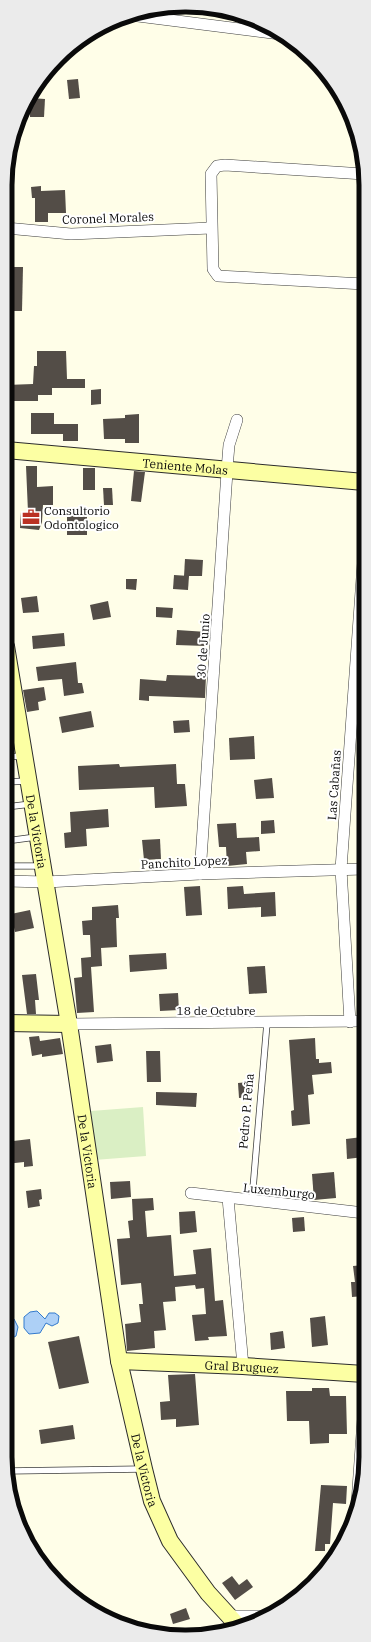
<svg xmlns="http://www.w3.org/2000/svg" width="371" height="1642" viewBox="0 0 371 1642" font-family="'IBM Plex Serif',serif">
	<rect width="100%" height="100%" fill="#fffee8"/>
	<path fill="#daefc4" d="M143 1107 146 1156 94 1160 91 1111Z"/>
	<g fill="#add0f6" stroke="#337acd">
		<path d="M37 1311 45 1319 49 1313H55L59 1316 58 1323 52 1326 46 1323 40 1333 29 1334 24 1328V1317L30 1312Z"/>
		<path d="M5 1315 14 1319 18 1327 16 1336 5 1342Z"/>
	</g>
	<g fill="#534d47">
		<path d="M78 79 80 98 69 99 67 80Z"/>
		<path d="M30 98 45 99 44 117H30Z"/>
		<path d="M41 186V191L65 190 66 213H48V222H35V198H32L31 187Z"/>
		<path d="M6 267H23L22 311H6Z"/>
		<path d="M37 351H66L67 379H85V388H52V395H38V401H6V385L33 384 34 366H37Z"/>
		<path d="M101 389V404L91 405V390Z"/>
		<path d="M31 413H54V424H78V441H63V434H31Z"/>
		<path d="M139 414V443H125V439H104L103 419 125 418V415Z"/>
		<path d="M26 466H37V487L53 486V505H43L42 522 39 530 20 528 21 512H28Z"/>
		<rect x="83" y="468" width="12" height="22"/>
		<path d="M134 471 145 472 141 502 131 501Z"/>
		<path d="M103 488H112L113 505H104Z"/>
		<path d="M87 509V535H67V510Z"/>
		<path d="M185 559 203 560 202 576H184Z"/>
		<path d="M174 575 189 576 188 590 173 589Z"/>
		<path d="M126 579H137L136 590 126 589Z"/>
		<path d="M37 596 39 612 23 613 21 598Z"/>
		<path d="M108 601 111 617 93 620 90 605Z"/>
		<path d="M156 607 173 608 172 618 156 617Z"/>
		<path d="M177 630 207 632 206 646 176 645Z"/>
		<path d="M64 633 65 646 33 649 32 636Z"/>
		<path d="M76 662 78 683H82L84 693 64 696 62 679 38 681 36 667Z"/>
		<path d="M167 675 206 676 205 698 149 696V701L139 700 140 679 166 681Z"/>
		<path d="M44 687 46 700 38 702 39 710 27 712 23 690Z"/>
		<path d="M91 711 94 727 62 733 59 717Z"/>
		<path d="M189 720 190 732 174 733 173 721Z"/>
		<path d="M254 736 255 759 230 760 229 738Z"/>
		<path d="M119 764 120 767 176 764 177 784H185L187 806 155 808 154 787 79 790 78 766Z"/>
		<path d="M272 778 274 798 256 799 254 780Z"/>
		<path d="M108 809 109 827 86 829 87 846 65 848 64 833 71 832 70 812Z"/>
		<path d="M274 820 275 833 261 834V821Z"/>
		<path d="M236 823 237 838 259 837 260 851 246 852 247 864 227 866 226 847H219L217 824Z"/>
		<path d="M160 839 161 859 144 860 142 840Z"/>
		<path d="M200 886 202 915 186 916 184 887Z"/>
		<path d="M243 886 244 894 275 892 276 916 261 917V907L228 909 227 887Z"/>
		<path d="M118 905 119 918H116L117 947 101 948 102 966 91 967 94 1012 77 1013 74 978 82 977 81 958 91 957 90 935H83L82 921 92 920V907Z"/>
		<path d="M30 910 34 928 15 932 11 914Z"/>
		<path d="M166 953 167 969 130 972 129 955Z"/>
		<path d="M265 966 267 993 249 994 247 967Z"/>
		<path d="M36 974 39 1000H35L36 1014H27L22 975Z"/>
		<path d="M178 993 179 1010 160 1011 159 994Z"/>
		<path d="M39 1036 40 1041 60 1038 63 1054 42 1057V1054L32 1056 29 1037Z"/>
		<path d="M315 1038 316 1059H319V1063L331 1062 332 1073 312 1075 314 1094 308 1095 310 1124 292 1126 291 1111 294 1110 289 1040Z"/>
		<path d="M111 1044 113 1061 97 1063 95 1046Z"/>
		<path d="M146 1051H160L161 1082H147Z"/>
		<path d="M249 1082 250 1097 239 1098 238 1083Z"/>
		<path d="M156 1092 197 1093 196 1107 156 1105Z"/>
		<path d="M362 1137 364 1157 347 1159 346 1139Z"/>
		<path d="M30 1139 33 1166 24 1167V1162L6 1164 5 1142Z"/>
		<path d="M334 1172 336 1198 314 1200 312 1174Z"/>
		<path d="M130 1181 131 1197 111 1199 110 1182Z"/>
		<path d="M41 1189 42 1199 39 1200 40 1206 28 1208 26 1191Z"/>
		<path d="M153 1198 154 1210 145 1211 147 1237 171 1235 174 1276 196 1274 193 1250 211 1248 215 1301 223 1300 227 1336 208 1337 209 1340 195 1341 192 1315 206 1314 204 1288 196 1289 195 1285 175 1287 176 1301 163 1302 166 1330 154 1331 155 1348 127 1351 125 1324 141 1322 139 1304H143L141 1283 121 1285 117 1239 130 1238 128 1221 133 1220 132 1199Z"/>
		<path d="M195 1211 197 1232 180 1234 179 1212Z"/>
		<path d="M304 1217 305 1231 293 1232 292 1218Z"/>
		<path d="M364 1265V1296L352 1297 351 1282H355L353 1266Z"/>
		<path d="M325 1316 328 1345 312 1347 310 1318Z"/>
		<path d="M283 1331 285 1348 271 1350 270 1333Z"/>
		<path d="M79 1336 89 1383 59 1389 48 1342Z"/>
		<path d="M195 1374 199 1425 176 1427V1419L161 1420 160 1402 170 1401 168 1375Z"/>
		<path d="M312 1388H329L330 1396H346L347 1434H329V1443L310 1444 309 1421H287L286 1391H312Z"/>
		<path d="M73 1425 75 1439 41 1444 39 1430Z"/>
		<path d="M321 1485 347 1486 346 1504 333 1503 330 1544H325V1551H315Z"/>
		<path d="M232 1576 239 1585 247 1579 253 1587 235 1600 222 1583Z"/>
		<path d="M186 1608 190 1619 173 1624 170 1614Z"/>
	</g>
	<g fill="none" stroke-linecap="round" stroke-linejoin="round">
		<g stroke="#3d3d3d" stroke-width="7">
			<g id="lane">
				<path d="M6 757 23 756"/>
				<path d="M6 782 28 781"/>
				<path d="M6 807 31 804"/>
				<path d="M6 841 36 837"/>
				<path d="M6 866H41"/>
				<path d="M252 1200 267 1023"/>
				<path d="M8 1471 142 1469"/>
			</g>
		</g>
		<g stroke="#3d3d3d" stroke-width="12">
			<g id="street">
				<path d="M130 15 280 34"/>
				<path d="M6 228 71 234 211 228"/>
				<path d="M364 284 218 276 213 269 211 174 217 166 225 165 364 174"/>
				<path d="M200 874 228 457 229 445 237 420"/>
				<path d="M6 881 46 882 200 874 364 869"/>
				<path d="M350 1022 341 869 364 550"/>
				<path d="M69 1024 364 1021"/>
				<path d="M191 1193 364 1213"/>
				<path d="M228 1198 243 1366"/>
				<path d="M357 1503 364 1406"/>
				<path d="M229 1616H266"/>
			</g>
		</g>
		<g stroke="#2c2c2c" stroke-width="18">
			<g id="secondary">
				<path id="s1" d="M6 450 364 482"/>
				<path id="s2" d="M6 646 69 1024 119 1361 144 1469 152 1501 170 1541 208 1593 240 1628"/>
				<path d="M6 1023 69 1024"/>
				<path id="s3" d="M119 1361 243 1366 364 1374"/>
			</g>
		</g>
		<use href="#lane" stroke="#fff" stroke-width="5.5"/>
		<use href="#street" stroke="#fff" stroke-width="11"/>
		<use href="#secondary" stroke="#fcffa3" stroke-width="16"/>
	</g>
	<defs>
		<g id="office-bare" transform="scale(1.38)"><path d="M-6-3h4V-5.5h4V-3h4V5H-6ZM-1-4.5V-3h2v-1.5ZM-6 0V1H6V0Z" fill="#ba3123" stroke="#fff" stroke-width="2.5" paint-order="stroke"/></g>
	</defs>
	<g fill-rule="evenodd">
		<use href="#office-bare" x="31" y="517"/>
	</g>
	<g text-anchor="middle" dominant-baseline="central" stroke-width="4" stroke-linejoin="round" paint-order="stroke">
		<g font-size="12" fill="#0a0a0a" stroke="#fff">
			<text transform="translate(108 218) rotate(-2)">Coronel Morales</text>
			<text stroke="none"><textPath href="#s1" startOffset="180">Teniente Molas</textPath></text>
			<text transform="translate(203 646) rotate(-86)">30 de Junio</text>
			<text transform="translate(334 785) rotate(-86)">Las Cabañas</text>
			<text stroke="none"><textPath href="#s2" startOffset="188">De la Victoria</textPath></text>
			<text transform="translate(184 862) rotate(-3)">Panchito Lopez</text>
			<text x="216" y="1010">18 de Octubre</text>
			<text transform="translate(246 1111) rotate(-85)">Pedro P. Peña</text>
			<text stroke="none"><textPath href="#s2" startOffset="512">De la Victoria</textPath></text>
			<text transform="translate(279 1191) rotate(6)">Luxemburgo</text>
			<text stroke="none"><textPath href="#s3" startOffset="123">Gral Bruguez</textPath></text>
			<text stroke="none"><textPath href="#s2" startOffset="836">De la Victoria</textPath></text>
		</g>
		<g font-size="12" fill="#0a0a0a" stroke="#fff" text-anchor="start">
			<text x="44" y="510">Consultorio<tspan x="44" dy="14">Odontologico</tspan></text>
		</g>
	</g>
	<path d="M0 0H371V1642H0ZM185 12H186A173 173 0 0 1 359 185V1457A173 173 0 0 1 186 1630H185A173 173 0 0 1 12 1457V185A173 173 0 0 1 185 12Z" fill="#ebebeb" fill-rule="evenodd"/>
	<path fill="none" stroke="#0a0a0a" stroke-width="5" d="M185 12H186A173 173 0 0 1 359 185V1457A173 173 0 0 1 186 1630H185A173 173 0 0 1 12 1457V185A173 173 0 0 1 185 12Z"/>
</svg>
